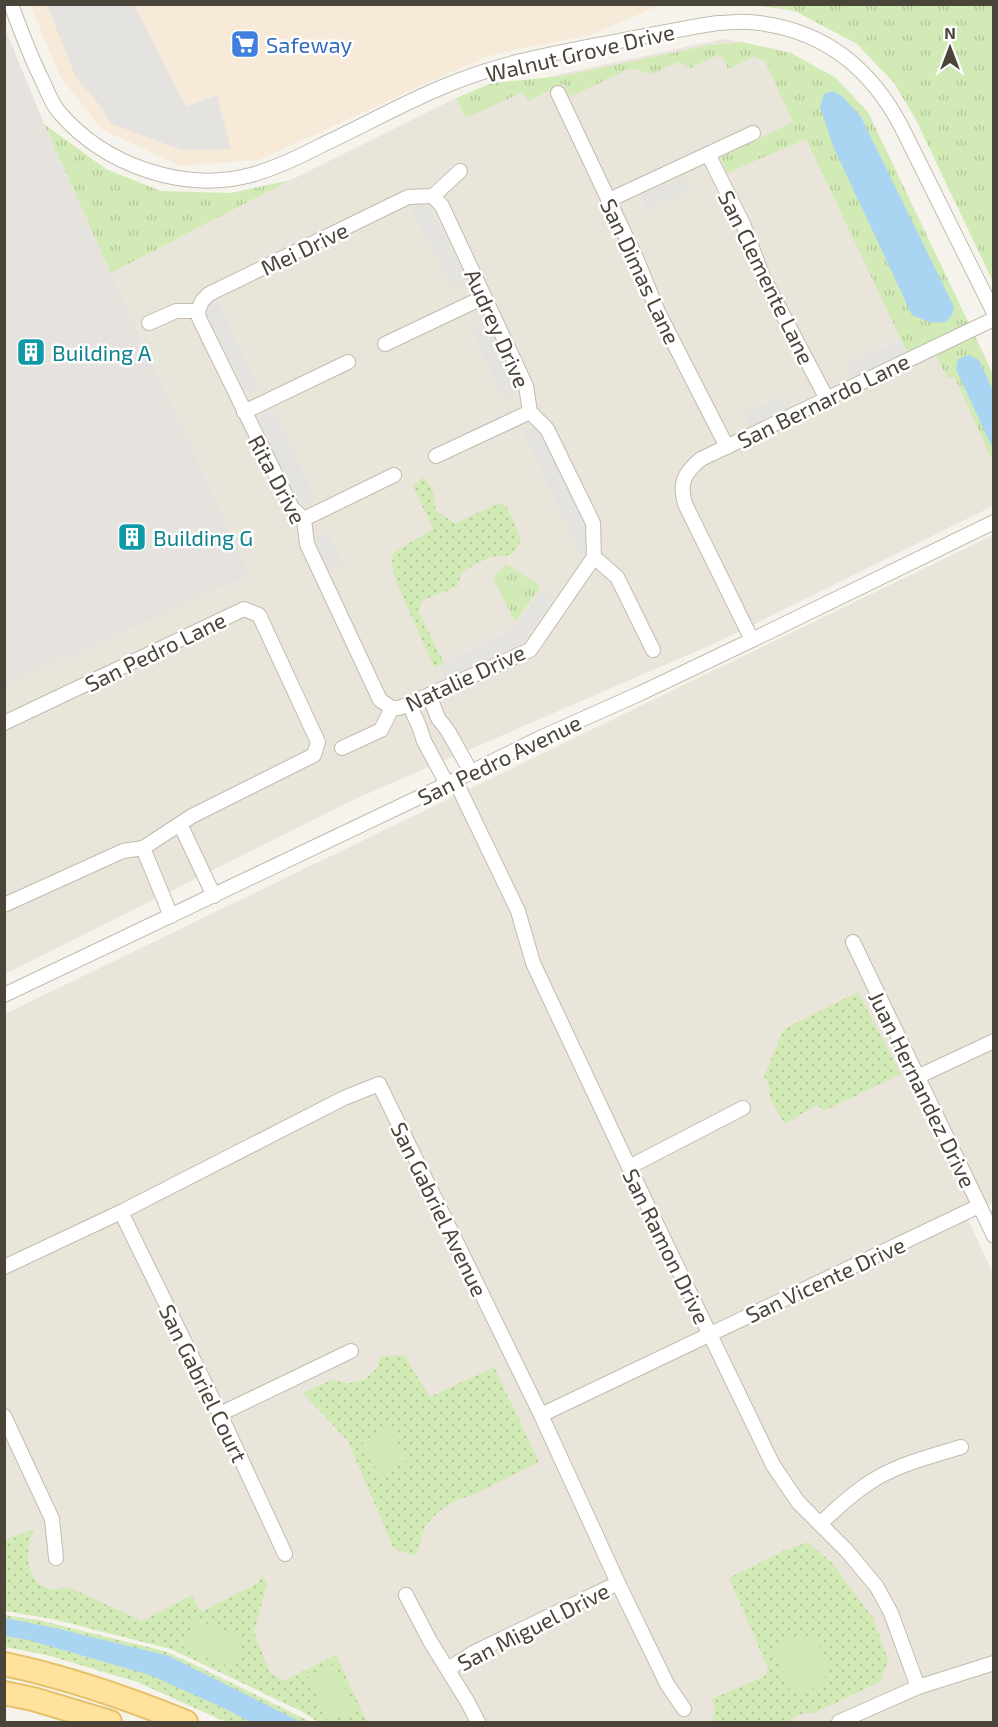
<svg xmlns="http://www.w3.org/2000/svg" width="998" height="1727" viewBox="0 0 998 1727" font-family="'Exo 2',sans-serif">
	<defs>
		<pattern id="grass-tufts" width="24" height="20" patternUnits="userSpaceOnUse" patternTransform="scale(1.5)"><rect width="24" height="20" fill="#d2eab5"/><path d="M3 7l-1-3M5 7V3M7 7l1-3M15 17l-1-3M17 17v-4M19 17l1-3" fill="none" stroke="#b6ca9c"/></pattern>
		<pattern id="park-dots" width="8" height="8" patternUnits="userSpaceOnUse" patternTransform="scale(1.5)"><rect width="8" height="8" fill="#d2eab5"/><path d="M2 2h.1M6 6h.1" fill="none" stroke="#b6ca9c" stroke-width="1.8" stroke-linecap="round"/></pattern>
	</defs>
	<rect width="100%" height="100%" fill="#f6f3ec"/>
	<g fill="#eae5da">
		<path d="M723 39 780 50 825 73 993 377V506L718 642 355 799 5 974 4 685 251 575 111 273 291 180 460 96Z"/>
		<path d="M993 535 994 1201 967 1218 994 1275 993 1722H318L303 1712 171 1649 53 1619 5 1611V1014Z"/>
	</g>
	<path fill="#f7ead8" d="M30 5H660L591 35 512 50 489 56 440 77 259 160 180 166 102 129 61 78Z"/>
	<path fill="#e6e2dd" d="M4 26 44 124 111 273 251 575 5 685Z"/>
	<g fill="url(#grass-tufts)">
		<path d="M755 5H993V282L916 120 894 83 857 44 795 11Z"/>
		<path d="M742 42 791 53 836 78 868 112 993 374V462L954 376 948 379 929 342 907 352 806 139 727 173 720 158 793 122 765 61 754 56 728 69 723 58 715 56 691 68 678 62 652 74 631 68 570 97 563 84 528 101 523 92 466 118 456 98 492 83 563 76 710 45Z"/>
		<path d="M44 124 106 169 161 191 231 193 291 180 111 273Z"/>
		<path d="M506 564 541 586 515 622 493 578Z"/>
	</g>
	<g fill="url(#park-dots)">
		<path d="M424 477 433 490 436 511 455 523 500 503 507 507 521 539C512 561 512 553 493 557 482 560 471 567 462 572L457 587 423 600 418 611 444 663 434 667 395 579 392 565 393 553 433 529 413 486Z"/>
		<path d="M858 992 901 1074 824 1111 817 1105 785 1124 770 1099 769 1086 764 1076 784 1029Z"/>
		<path d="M404 1355 430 1397 494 1367 539 1462 473 1495 459 1499 439 1511 425 1526 416 1556 394 1549 348 1441 303 1393 331 1380 351 1383 365 1379 376 1369 381 1356Z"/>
		<path d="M34 1529C21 1557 29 1599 68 1587L142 1621 192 1595 201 1612 258 1583 262 1576 267 1584 254 1632 270 1673 284 1681 336 1655 367 1722H318L303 1712 171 1649 53 1619 5 1611 4 1540Z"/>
		<path d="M808 1542 832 1563 873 1618 888 1660 881 1681 817 1712 801 1714 788 1722H712L715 1710 712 1699 765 1676 768 1668 729 1578 786 1550Z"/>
		<path d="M4 1615 38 1620 164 1651 187 1661 311 1722H226L137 1682 47 1655 5 1647Z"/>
	</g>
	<g fill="#d2eab5">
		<path d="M389 1428 406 1461 379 1475 362 1441Z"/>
		<path d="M195 1619 245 1638 233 1668 183 1647Z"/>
		<path d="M797 1636 816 1640 830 1670C822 1683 815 1691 800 1694L788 1688 775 1650C780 1641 788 1639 797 1636Z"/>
		<path d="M335 1664 355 1710 328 1722 308 1675Z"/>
	</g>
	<g fill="#e5e3e0">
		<path d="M47 5H134L186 107 217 95 231 149 182 150 112 124 95 99 76 78Z"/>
		<path d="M684 177 690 191 647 210 641 195Z"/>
		<path d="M421 204 429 207 462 270V281L460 287 453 288 411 209 414 205Z"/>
		<path d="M217 300 259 388 256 392 252 393 244 388 206 313 207 307 212 301Z"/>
		<path d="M486 322 519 392 504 399 471 329Z"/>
		<path d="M901 340 907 353 853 378 847 365Z"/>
		<path d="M786 395 792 408 750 426 744 413Z"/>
		<path d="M273 409 316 500 308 503H299L296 501 261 426 260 420 263 414Z"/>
		<path d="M523 427 535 428 541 436 583 518 589 540 588 553 582 557 524 434Z"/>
		<path d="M328 532 343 564 330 570 314 538Z"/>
		<path d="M543 589 555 597 522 643 446 679 439 667 515 628Z"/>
	</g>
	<g fill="#a9d4f2">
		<path d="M833 91 843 97 861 117 954 307 952 315 946 322 932 323 912 315 833 146 820 107 824 94Z"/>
		<path d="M969 355 979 360 993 391V449L956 369 958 359Z"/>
		<path d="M5 1618 59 1629 169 1656 301 1722H250L228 1710 150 1675 28 1640 5 1636Z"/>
	</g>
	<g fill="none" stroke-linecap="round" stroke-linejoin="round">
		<g stroke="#c2bbae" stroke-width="16">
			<g id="minor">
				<path d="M11 4C21 32 31 58 44 84 48 93 52 104 59 112 104 165 183 193 251 175 276 168 299 157 322 145 363 126 403 103 445 86 494 65 545 55 597 45 637 38 677 29 718 23 728 23 739 21 750 22 821 28 870 66 902 128L994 313"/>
				<path d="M558 93 637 260 658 312 727 447"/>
				<path d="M708 154 743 224 763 277 827 399"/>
				<path d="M433 196 442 206 526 386 530 412 547 429 593 523 594 557 617 577 653 650"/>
				<path d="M609 200 753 133"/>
				<path d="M198 311 199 318 292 508 304 519 307 544 380 700 392 708"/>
				<path d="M149 323 176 311H198L202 301 209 294 408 197 433 196 460 171"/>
				<path d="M385 344 484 297"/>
				<path d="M244 412 348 362"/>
				<path d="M436 456 530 412"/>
				<path d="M304 519 394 475"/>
				<path d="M752 640 685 504C679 483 684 473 701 459L994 319"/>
				<path d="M429 695 438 718 448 731 471 772"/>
				<path d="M409 704 419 726 424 741 447 784"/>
				<path d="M392 708H399L409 704 530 650 594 557"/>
				<path d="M4 723 244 609 259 615 318 742 314 755 192 816 143 848 123 851 4 905"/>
				<path d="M342 748 381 730 392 708"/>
				<path d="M455 780 518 911 533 963 629 1167 773 1465 798 1502 847 1551 877 1587 891 1613 918 1687"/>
				<path d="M180 824 214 896"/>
				<path d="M143 848 171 916"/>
				<path d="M853 942 994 1236"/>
				<path d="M4 995 447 784 538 739 641 693 752 640 994 522"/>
				<path d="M917 1077 994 1041"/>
				<path d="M629 1167 743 1108"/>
				<path d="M121 1212 220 1414 285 1554"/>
				<path d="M4 1267 121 1212 344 1098 379 1084 541 1415 618 1583 667 1684 684 1709"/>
				<path d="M220 1414 351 1351"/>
				<path d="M541 1415 979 1206"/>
				<path d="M4 1416 52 1519 56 1558"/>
				<path d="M820 1524C835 1510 849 1496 866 1485 894 1465 929 1457 961 1447"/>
				<path d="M406 1595 430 1641 467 1701 478 1722"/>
				<path d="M448 1669 475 1652 618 1583"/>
				<path d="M839 1722 918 1687 994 1663"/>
			</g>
		</g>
		<g stroke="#e6c16a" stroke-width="26">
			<g id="primary">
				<path d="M4 1664C67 1677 127 1698 186 1722"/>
				<path d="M4 1693 33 1699 110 1722"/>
			</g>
		</g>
		<use href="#minor" stroke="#fff" stroke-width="14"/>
		<use href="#primary" stroke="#ffe39c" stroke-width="22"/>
	</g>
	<defs>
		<g id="supermarket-square" transform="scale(1.5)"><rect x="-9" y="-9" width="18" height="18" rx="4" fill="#3f7fe0" stroke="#fff"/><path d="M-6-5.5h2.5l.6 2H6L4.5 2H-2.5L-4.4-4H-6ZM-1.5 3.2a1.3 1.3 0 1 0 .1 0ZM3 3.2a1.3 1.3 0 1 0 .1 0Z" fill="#fff"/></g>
		<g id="building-square" transform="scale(1.5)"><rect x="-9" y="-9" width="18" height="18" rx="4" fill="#0f9aa8" stroke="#fff"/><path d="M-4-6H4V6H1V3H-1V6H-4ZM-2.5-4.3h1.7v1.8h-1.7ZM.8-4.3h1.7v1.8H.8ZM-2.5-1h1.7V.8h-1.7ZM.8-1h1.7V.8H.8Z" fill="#fff"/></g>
	</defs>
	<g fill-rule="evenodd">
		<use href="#supermarket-square" x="245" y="44"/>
		<use href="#building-square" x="31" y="352"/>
		<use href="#building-square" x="132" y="537"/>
	</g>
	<g text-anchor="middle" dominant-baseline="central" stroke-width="5" stroke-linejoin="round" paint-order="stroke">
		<g font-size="22" fill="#366cbe" stroke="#fff" text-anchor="start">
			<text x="266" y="44">Safeway</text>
		</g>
		<g font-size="22" fill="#4b4439" stroke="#fff">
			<text transform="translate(580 52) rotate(-13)">Walnut Grove Drive</text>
			<text transform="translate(304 248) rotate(-26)">Mei Drive</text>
			<text transform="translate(641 271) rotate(65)">San Dimas Lane</text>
			<text transform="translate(767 277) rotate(64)">San Clemente Lane</text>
			<text transform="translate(498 328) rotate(66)">Audrey Drive</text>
			<text transform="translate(823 400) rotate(-26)">San Bernardo Lane</text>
			<text transform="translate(278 479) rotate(62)">Rita Drive</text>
			<text transform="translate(155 651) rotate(-26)">San Pedro Lane</text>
			<text transform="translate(465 677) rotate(-25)">Natalie Drive</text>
			<text transform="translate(499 759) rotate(-26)">San Pedro Avenue</text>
			<text transform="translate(923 1089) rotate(64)">Juan Hernandez Drive</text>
			<text transform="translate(440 1209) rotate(64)">San Gabriel Avenue</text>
			<text transform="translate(667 1246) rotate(64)">San Ramon Drive</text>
			<text transform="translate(825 1279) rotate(-25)">San Vicente Drive</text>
			<text transform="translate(204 1383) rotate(64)">San Gabriel Court</text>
			<text transform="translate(533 1626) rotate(-27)">San Miguel Drive</text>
		</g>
		<g font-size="22" fill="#0d838f" stroke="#fff" text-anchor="start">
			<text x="52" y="352">Building A</text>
			<text x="153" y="537">Building G</text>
		</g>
	</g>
	<rect width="998" height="1727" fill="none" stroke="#4b4439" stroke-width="12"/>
	<g transform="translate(950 48)" stroke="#ffffff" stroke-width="4.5" paint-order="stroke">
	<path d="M0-4.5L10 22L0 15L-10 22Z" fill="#4b4439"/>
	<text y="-9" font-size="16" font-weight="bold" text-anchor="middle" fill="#4b4439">N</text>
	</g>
</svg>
